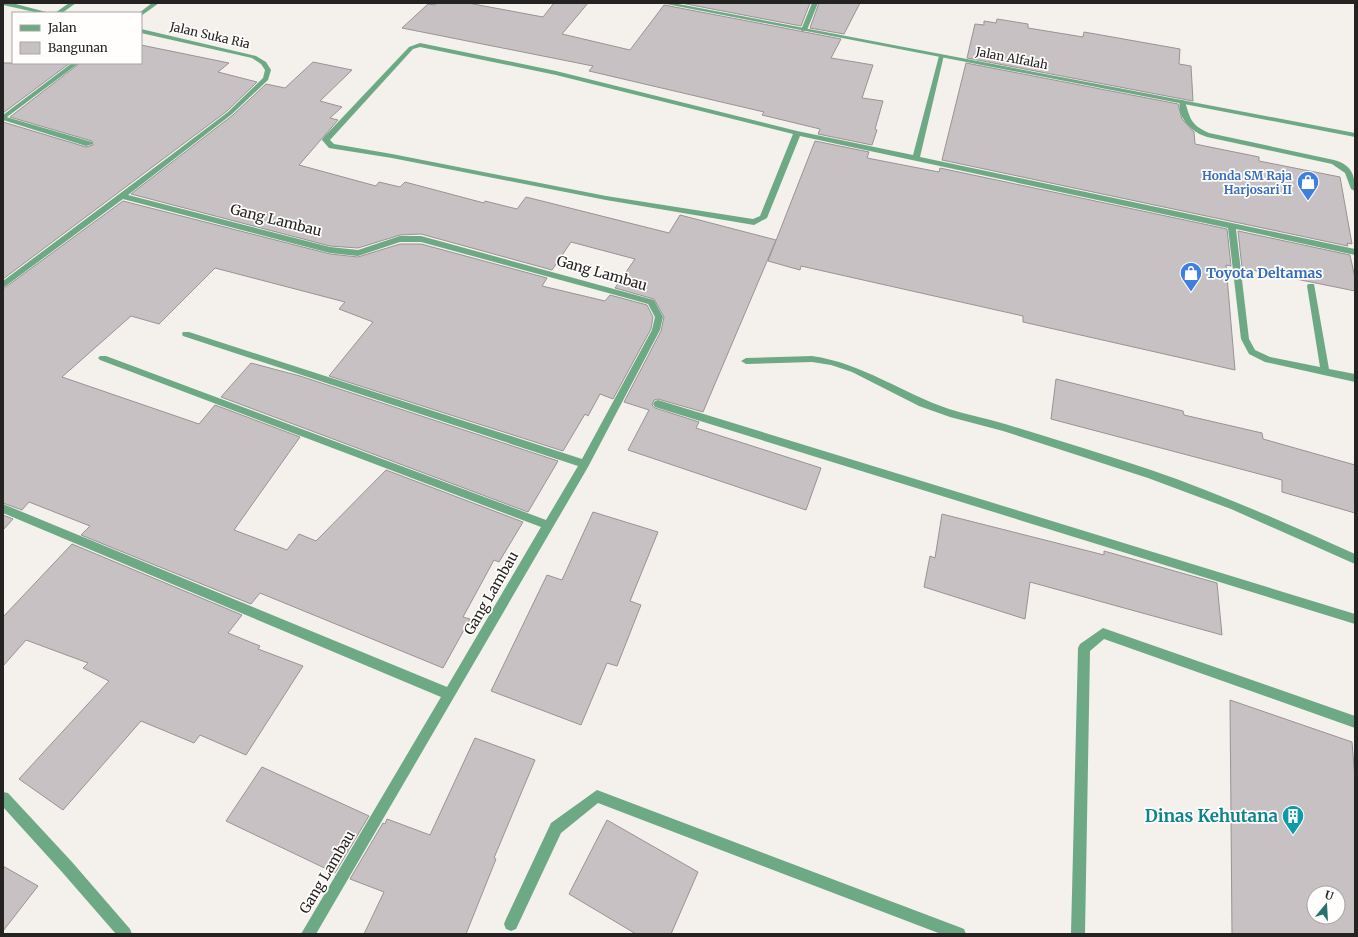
<svg xmlns="http://www.w3.org/2000/svg" width="1358" height="937" viewBox="0 0 1358 937" font-family="Merriweather,serif">
	<rect width="100%" height="100%" fill="#f4f0eb"/>
	<g fill="#c7c1c3" stroke="#989395" fill-rule="evenodd">
		<path d="M437 3H468L543 17 554 3H588L562 34 630 50 664 5 841 39 831 58 873 65 862 98 883 101 875 129 877 130 872 145 818 134 820 129 762 115 764 112 589 71 593 66 402 28 428 4 435 5Z"/>
		<path d="M681 3H810L801 26Z"/>
		<path d="M819 3H860L844 34 810 28Z"/>
		<path d="M997 19 1028 24V28L1083 37 1084 32 1180 49 1179 64 1191 66 1193 101 967 58 975 24 984 25V21L996 23Z"/>
		<path d="M141 45 229 63 218 72 257 82 227 111 3 279V122L86 147 93 145 92 141 10 117 80 63H141Z"/>
		<path d="M313 62 352 70 320 101 342 107 330 118 338 120 299 165 376 186 379 182 400 187 405 182 484 203 485 201 517 209 526 197 669 233 680 215 776 240 703 412 658 399 654 400 652 405 655 408 699 422 696 428 821 468 806 510 628 450 649 410 624 402 661 331 664 317 654 299 615 288 635 259 571 242 552 270 421 234 400 235 358 248 330 246 131 194 233 115 266 84 285 88Z"/>
		<path d="M3 63H70L3 113Z"/>
		<path d="M966 63 1178 104 1182 119 1194 132 1195 144 1259 157V161L1340 177 1352 244 1347 243 1348 246 942 160Z"/>
		<path d="M815 141 869 152 867 158 939 172 940 168 1227 229 1231 266 1226 265 1235 370 1023 322V316L801 266 800 270 768 261Z"/>
		<path d="M123 201 330 254 358 257 400 244H421L547 278 542 286 605 301 610 295 647 305 653 317 651 329 613 399 600 394 588 416 585 414 563 451 329 376 373 322 339 309 345 302 215 268 159 324 131 316 62 377 199 424 215 405 300 437 234 530 287 550 299 534 316 541 386 470 523 522 499 562 494 560 463 617 470 619 443 668 260 593 251 604 81 535 90 526 29 502 22 510 3 503V289Z"/>
		<path d="M1238 231 1350 255 1355 278V291L1242 268Z"/>
		<path d="M251 363 300 376 558 461 528 512 221 397Z"/>
		<path d="M1056 379 1183 411 1184 415 1262 433 1263 439 1355 465V513L1282 492V480L1051 419Z"/>
		<path d="M593 512 658 532 630 601 641 605 617 666 607 663 581 725 491 691 547 575 562 580Z"/>
		<path d="M942 514 1104 555V551L1217 583 1222 635 1030 582 1025 619 924 587 930 556 935 558Z"/>
		<path d="M3 515 13 519 3 530Z"/>
		<path d="M72 544 242 615 228 633 260 646 258 649 303 666 246 755 200 735 194 743 141 721 63 810 19 779 109 681 83 668 88 663 26 640 3 666V617Z"/>
		<path d="M1230 700 1352 742 1355 778V934H1232ZM1314 893H1338V917H1314Z"/>
		<path d="M475 738 535 760 494 858 496 859 466 934H364L384 892 350 879 383 823 385 824 387 819 430 835Z"/>
		<path d="M262 767 369 816 335 873 226 821Z"/>
		<path d="M607 820 698 872 671 934H636L569 894Z"/>
		<path d="M3 866 38 886 3 931Z"/>
	</g>
	<g fill="none" stroke-linecap="round" stroke-linejoin="round">
		<g fill="#6da984" fill-rule="evenodd">
			<path d="M420 43 556 71 797 131 913 155 939 56 944 55 920 157 1355 249V255L1236 229 1249 339 1255 350 1270 357 1320 367 1307 286 1308 284H1314L1329 369 1355 374V382L1265 362 1249 354 1241 339 1228 228 800 136 767 218 754 225 606 200 392 158 329 148 322 140 323 138 409 47ZM420 47 556 75 793 134 760 216 753 219 606 196 392 154 334 144 330 140 413 49Z"/>
			<path d="M1180 100 1185 101C1190 119 1191 125 1209 133L1334 160C1352 165 1355 175 1355 191L1351 189 1345 173 1332 164 1207 137C1192 133 1176 117 1180 100Z"/>
			<path d="M3 116 92 142 93 144 86 146 3 120Z"/>
			<path d="M812 356C862 363 902 393 949 409 967 415 986 418 1005 424 1054 439 1103 454 1151 470 1221 494 1288 524 1355 554V564L1231 509 1148 478 1003 431 950 417 919 406 852 372 831 365 812 362 746 364 741 361 746 358Z"/>
			<path d="M658 400 1355 614V624L655 407 653 404 655 401Z"/>
			<path d="M1103 628 1355 716V728L1104 639 1090 651 1085 934H1071L1078 648 1080 644Z"/>
			<path d="M597 790 959 927 964 929 966 934H941L598 803 561 833 516 929 511 931 506 929 504 924 506 919 551 823Z"/>
		</g>
		<g fill="#6da984" fill-rule="evenodd">
			<path d="M3 3H12L50 13H39L3 5Z"/>
			<path d="M69 3H76L62 13H55Z"/>
			<path d="M152 3H159L141 16V13H139Z"/>
			<path d="M812 3H818L807 30 802 31 801 30Z"/>
			<path d="M141 29 256 56 266 62 271 70 268 80 232 114 128 195 330 247 358 250 400 236H421L654 300 663 317 660 330 588 467 316 934H301L441 697 3 513V504L447 687 541 527 100 360 98 358 100 356H106L546 520 578 466 183 336 182 334 183 332H189L582 459 652 330 655 317 648 304 634 300 421 242H400L358 256 330 253 123 199 3 288V281L170 156 228 112 263 78 265 70 261 64 252 58 141 33Z"/>
			<path d="M72 63H79L3 120V115Z"/>
			<path d="M3 792 8 793 72 862 130 929 132 934H116L62 872 3 807Z"/>
		</g>
		<path fill="#6da984" fill-rule="evenodd" d="M661 3H673L1355 133V137Z"/>
	</g>
	<defs>
		<g id="shop-pin" transform="scale(1.15)"><path d="M0 17L-7.5 6A9.5 9.5 0 1 1 7.5 6Z" fill="#3f7fe0" stroke="#fffefd"/><path d="M-5-2.5h2.3a2.7 3.5 0 0 1 5.4 0H5L5.5 6h-11ZM-1.5-2.5h3a1.5 2.3 0 0 0-3 0Z" fill="#fff"/></g>
		<g id="building-pin" transform="scale(1.15)"><path d="M0 17L-7.5 6A9.5 9.5 0 1 1 7.5 6Z" fill="#0f9aa8" stroke="#fffefd"/><path d="M-4-6H4V6H1V3H-1V6H-4ZM-2.5-4.3h1.7v1.8h-1.7ZM.8-4.3h1.7v1.8H.8ZM-2.5-1h1.7V.8h-1.7ZM.8-1h1.7V.8H.8Z" fill="#fff"/></g>
	</defs>
	<g fill-rule="evenodd">
		<use href="#shop-pin" x="1308" y="182"/>
		<use href="#shop-pin" x="1191" y="273"/>
		<use href="#building-pin" x="1293" y="816"/>
	</g>
	<g text-anchor="middle" dominant-baseline="central" stroke-width="3.5" stroke-linejoin="round" paint-order="stroke">
		<g font-size="12" fill="#242321" stroke="#fffefd">
			<text transform="translate(210 35) rotate(13)">Jalan Suka Ria</text>
			<text transform="translate(1012 58) rotate(11)">Jalan Alfalah</text>
		</g>
		<g font-size="12" font-weight="bold" fill="#366cbe" stroke="#fffefd" text-anchor="end">
			<text x="1292" y="175">Honda SM Raja<tspan x="1292" dy="14">Harjosari II</tspan></text>
		</g>
		<g font-size="14" fill="#242321" stroke="#fffefd">
			<text transform="translate(276 220) rotate(14)">Gang Lambau</text>
			<text transform="translate(602 273) rotate(16)">Gang Lambau</text>
			<text transform="translate(491 593) rotate(-60)">Gang Lambau</text>
			<text transform="translate(327 872) rotate(-59)">Gang Lambau</text>
		</g>
		<g font-size="14" font-weight="bold" fill="#366cbe" stroke="#fffefd" text-anchor="start">
			<text x="1206" y="273">Toyota Deltamas</text>
		</g>
		<g font-size="17" font-weight="bold" fill="#0d838f" stroke="#fffefd" text-anchor="end">
			<text x="1278" y="816">Dinas Kehutana</text>
		</g>
	</g>
	<rect width="1358" height="937" fill="none" stroke="#242321" stroke-width="8"/>
	<rect x="12" y="12" width="130" height="52" fill="#fffefd" stroke="#a7a6a5"/>
	<rect x="20" y="25" width="20" height="6" fill="#6da984" stroke="#a7a6a5"/>
	<text x="48" y="32" font-size="12" fill="#242321">Jalan</text>
	<rect x="20" y="42" width="20" height="12" fill="#c7c1c3" stroke="#a7a6a5"/>
	<text x="48" y="52" font-size="12" fill="#242321">Bangunan</text>
	<g transform="translate(1326 905) rotate(18)"><circle r="19" fill="#fffefd" stroke="#a7a6a5"/>
	<path d="M0-3L7 15L0 10L-7 15Z" fill="#277270"/>
	<text y="-6" font-size="11" font-weight="bold" text-anchor="middle" fill="#242321">U</text>
	</g>
</svg>
